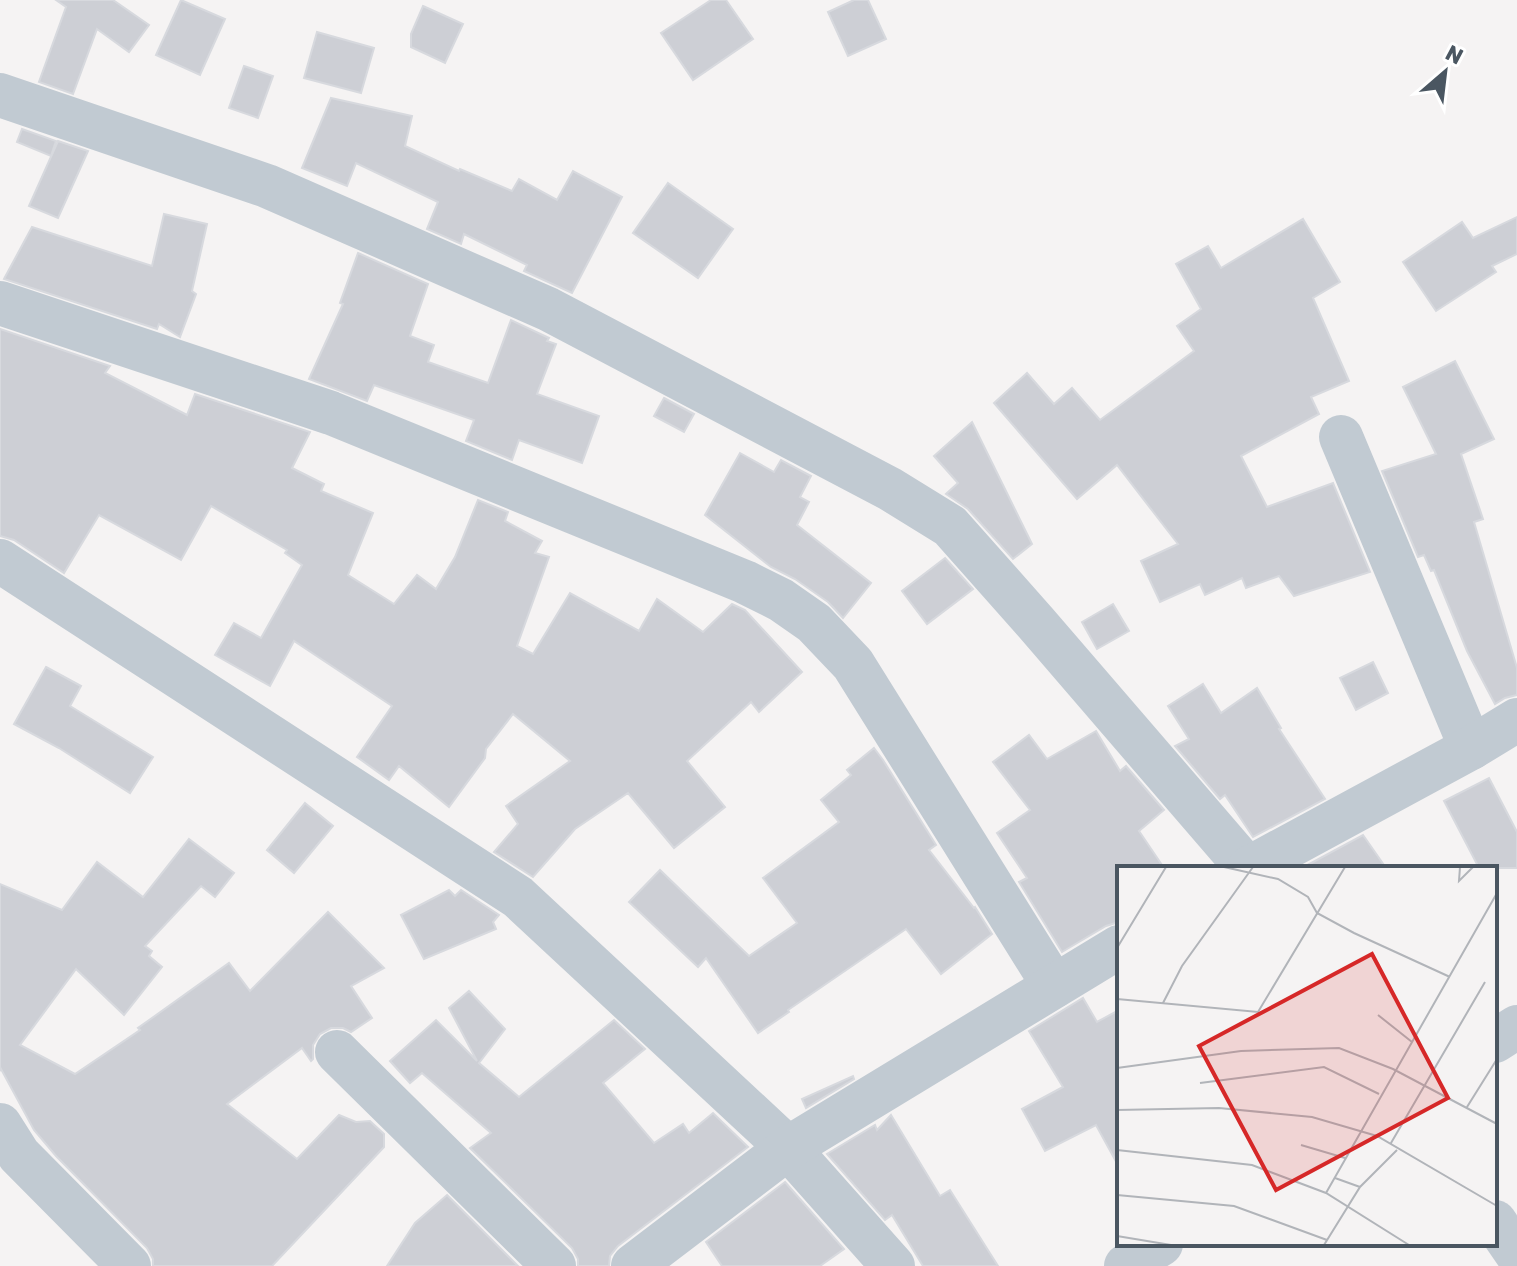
<svg xmlns="http://www.w3.org/2000/svg" width="1517" height="1266" viewBox="0 0 1517 1266" font-family="Rubik,sans-serif">
	<rect width="100%" height="100%" fill="#f5f3f3"/>
	<g fill="#cdcfd5" stroke="#d7d9de" stroke-width="2">
		<path d="M56 0H113L149 25 129 52 97 29 73 94 39 82 66 7Z"/>
		<path d="M181 0 225 19 200 75 156 55Z"/>
		<path d="M711 0H726L753 39 693 80 661 33Z"/>
		<path d="M854 0H868L886 39 848 56 828 12Z"/>
		<path d="M423 6 463 24 445 63 411 47V34Z"/>
		<path d="M317 32 374 48 361 93 304 78Z"/>
		<path d="M244 66 273 76 258 118 229 108Z"/>
		<path d="M331 98 412 116 405 146 459 171 460 169 512 191 519 179 557 200 573 171 622 197 572 293 524 271 527 265 464 234 461 244 427 229 438 202 356 163 347 186 302 168Z"/>
		<path d="M22 129 56 141 51 156 17 142Z"/>
		<path d="M58 141 88 151 58 218 29 206Z"/>
		<path d="M668 183 733 229 698 278 633 233Z"/>
		<path d="M164 214 207 224 192 291 196 294 180 337 159 324 157 329 4 279 32 227 152 266Z"/>
		<path d="M1517 217V254L1492 266 1496 272 1436 311 1403 262 1462 222 1473 238Z"/>
		<path d="M1303 219 1340 282 1313 298 1349 381 1311 397 1319 414 1241 456 1267 507 1333 483 1370 572 1294 596 1279 576 1246 588 1242 578 1205 595 1200 584 1160 602 1141 561 1178 544 1117 465 1077 499 994 403 1027 373 1054 404 1072 388 1100 420 1194 351 1177 326 1201 309 1176 264 1208 246 1221 268Z"/>
		<path d="M358 253 428 284 410 336 434 345 428 362 488 383 511 320 549 338 547 341 556 344 537 394 599 416 582 463 519 440 512 460 466 441 474 420 374 385 367 401 309 379 343 304 340 303Z"/>
		<path d="M0 329 110 366 105 373 187 415 195 394 310 432 292 468 324 484 321 491 373 513 348 575 394 604 417 575 436 589 455 557 478 500 508 512 505 521 542 541 535 553 549 557 517 646 533 654 570 593 639 631 657 599 703 632 732 604 745 610 802 672 759 712 751 702 687 761 725 807 674 848 628 793 575 829 533 877 494 852 518 824 506 806 570 761 513 714 486 749 485 758 449 807 399 766 389 780 357 757 392 706 294 641 270 686 215 655 234 623 261 638 302 565 285 553 287 550 211 506 181 560 99 515 64 573 14 540 0 536Z"/>
		<path d="M1455 361 1494 439 1461 454 1483 519 1474 522 1517 668V695L1505 698 1495 704 1467 651 1434 570 1431 571 1424 555 1418 557 1382 471 1436 454 1403 387Z"/>
		<path d="M664 398 694 414 684 432 654 416Z"/>
		<path d="M972 422 1032 544 1013 559 968 509 946 494 958 483 934 456Z"/>
		<path d="M740 453 774 472 781 460 811 476 800 497 809 502 797 525 871 583 843 618 828 602 795 579 771 567 705 515Z"/>
		<path d="M945 558 973 589 927 624 902 591Z"/>
		<path d="M1113 604 1129 631 1097 649 1082 622Z"/>
		<path d="M1373 662 1388 693 1356 710 1340 678Z"/>
		<path d="M46 667 81 686 70 706 153 757 130 793 59 748 14 724Z"/>
		<path d="M1203 684 1221 713 1257 688 1281 728 1279 729 1325 799 1253 837 1225 795 1220 799 1175 746 1189 739 1168 706Z"/>
		<path d="M1096 731 1120 771 1126 766 1164 810 1139 831 1164 868H1119V922L1106 926 1062 952 1019 882 1027 878 997 833 1030 810 993 762 1029 735 1047 759Z"/>
		<path d="M874 748 883 760 936 845 929 850 974 908 975 907 992 934 941 974 906 929 788 1010 789 1012 758 1033 706 958 698 967 629 902 660 870 749 956 797 923 763 878 839 822 821 800 851 775 847 770Z"/>
		<path d="M1489 778 1517 832V868H1479L1444 801Z"/>
		<path d="M305 803 333 826 294 873 267 850Z"/>
		<path d="M1363 835 1386 868H1302Z"/>
		<path d="M189 839 234 873 215 897 201 886 145 946 152 951 149 956 162 967 124 1015 76 969 20 1045 75 1074 140 1030 138 1028 229 963 250 991 328 912 384 968 351 986 372 1018 351 1032 343 1028H331L320 1034 313 1045V1059L311 1061 302 1048 227 1104 297 1159 339 1115 356 1122 370 1121 384 1134V1147L272 1266H153V1259L147 1248 56 1156 34 1130 1 1069 0 1071V884L62 910 97 862 143 897Z"/>
		<path d="M449 890 455 896 461 890 499 915 493 922 496 929 424 959 401 915Z"/>
		<path d="M469 991 505 1029 479 1063 519 1097 614 1020 645 1049 603 1083 654 1143 683 1124 689 1133 713 1113 748 1147 618 1246 610 1256 609 1266H578V1259L572 1248 470 1148 491 1133 422 1073 410 1083 390 1061 436 1020 477 1061 449 1008Z"/>
		<path d="M1083 998 1097 1022 1119 1010V1167L1096 1125 1045 1151 1022 1109 1063 1087 1029 1031Z"/>
		<path d="M853 1076 854 1079 806 1108 802 1099Z"/>
		<path d="M891 1115 940 1196 950 1190 998 1266H923L892 1215 885 1220 827 1154 875 1125 877 1130Z"/>
		<path d="M785 1182 844 1249 820 1266H722L706 1242Z"/>
		<path d="M447 1195 518 1266H387L415 1223Z"/>
	</g>
	<g fill="none" stroke-linecap="round" stroke-linejoin="round">
		<g stroke="#c1cad2" stroke-width="44">
			<path d="M0 95 267 186 548 309 890 489 950 526 1036 623 1247 868"/>
			<path d="M0 303 331 413 745 582 781 600 814 623 853 664 1054 986"/>
			<path d="M1341 437 1471 748"/>
			<path d="M0 561 518 897 788 1148 893 1266"/>
			<path d="M1249 868 1471 748 1517 720"/>
			<path d="M1495 1041 1517 1027"/>
			<path d="M337 1052 554 1266"/>
			<path d="M0 1125 19 1155 129 1266"/>
			<path d="M1495 1222 1517 1254"/>
			<path d="M633 1266 788 1148 1119 947"/>
			<path d="M1126 1266 1161 1244"/>
		</g>
	</g>
	<g transform="translate(1117 866)">
		<rect width="380" height="380" fill="#f5f3f3"/>
		<path fill="none" stroke="#b1b4b9" stroke-width="2" d="M107 1 161 13 191 31 200 47 237 67 333 111M343 1 342 15 356 1M0 82 49 1M0 133 141 146 228 1M46 137 65 100 136 1M261 149 295 176M0 202 124 185 222 182 276 203 380 258M83 217 207 201 262 228M350 241 380 193M0 244 102 242 195 251 260 270 380 340M274 277 368 116M184 279 228 292M0 284 135 299 209 327 292 379M218 312 243 321M209 327 380 27M0 329 117 340 210 374M0 370 54 379M207 379 243 321 280 284"/>
		<path fill="#d62828" fill-opacity="0.15" stroke="#d62828" stroke-width="4" d="M255 88 331 232 159 324 82 180Z"/>
		<rect width="380" height="380" fill="none" stroke="#4a5661" stroke-width="4"/>
	</g>
	<g transform="translate(1445 72) rotate(28)" stroke="#ffffff" stroke-width="6" paint-order="stroke">
	<path d="M0-6L14 30L0 20L-14 30Z" fill="#4a5661"/>
	<text y="-12" font-size="22" font-weight="bold" text-anchor="middle" fill="#4a5661">N</text>
	</g>
</svg>
